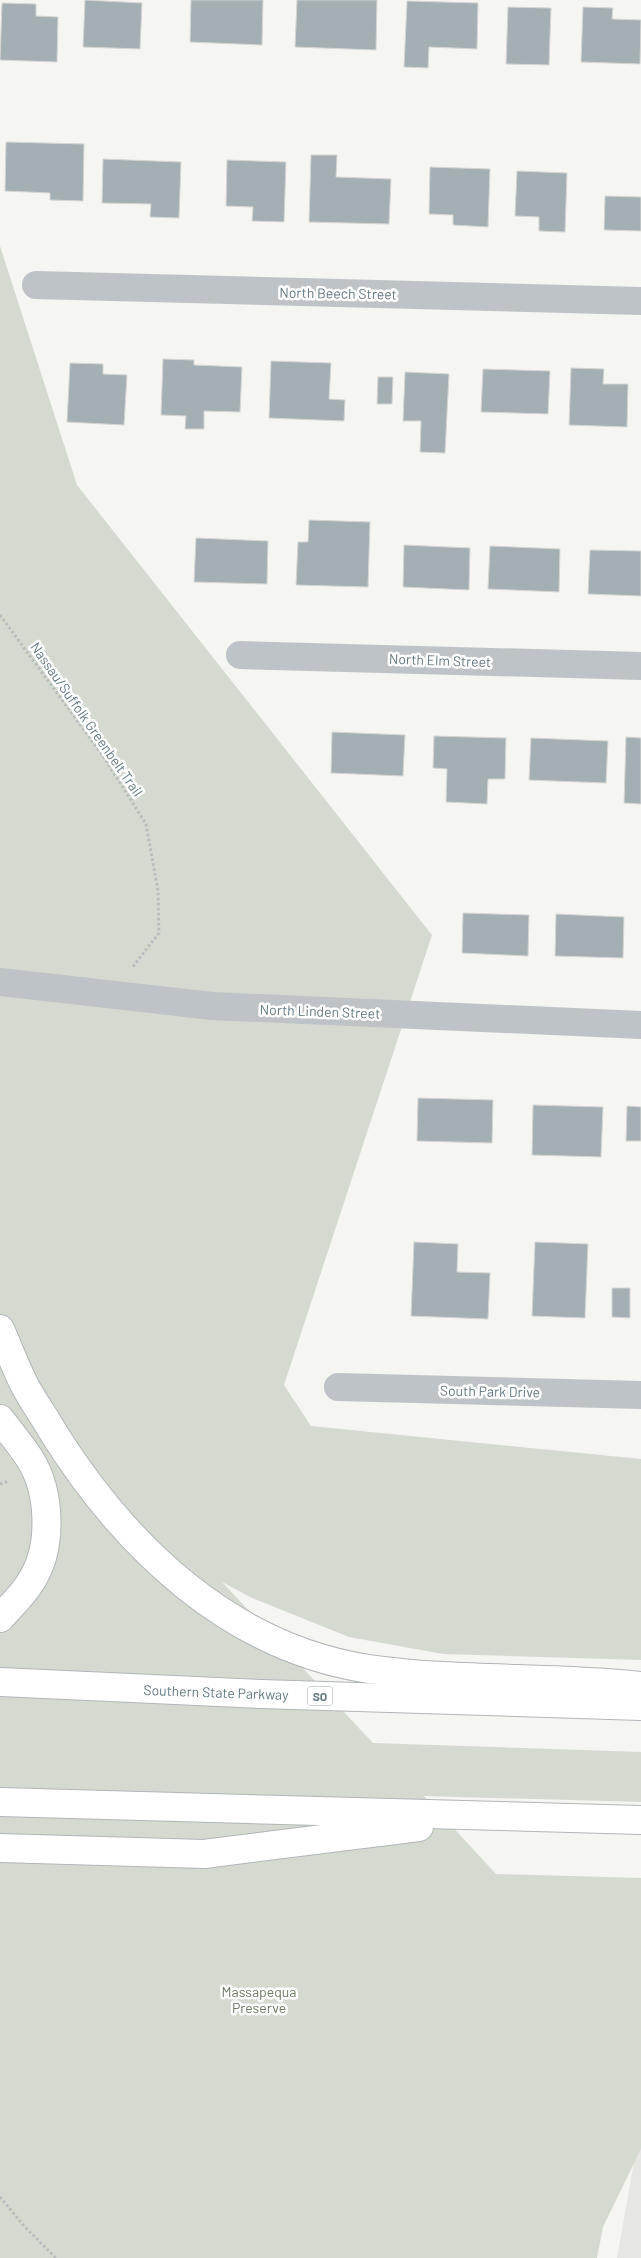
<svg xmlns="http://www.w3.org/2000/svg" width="641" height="2258" viewBox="0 0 641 2258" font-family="Barlow,sans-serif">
	<rect width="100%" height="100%" fill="#f5f5f1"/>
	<path fill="#e6e6e5" d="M641 2123V2258H617Z"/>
	<path fill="#d5dad0" d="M0 246 77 485 432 935 284 1385 311 1426 641 1459V1660L443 1654 349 1637 252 1598 222 1582 373 1743 641 1752V1802L424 1796 496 1874 641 1878V2149L603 2227 597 2258H0Z"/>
	<g fill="#a3afb3" stroke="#d6d6d4">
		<path d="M85 0 142 3 140 49 83 47Z"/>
		<path d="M191 0H263L262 45 190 42Z"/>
		<path d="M297 0H377L376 50 295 47Z"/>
		<path d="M407 1 478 3 477 49 429 47 428 68 404 67Z"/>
		<path d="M2 3 36 4V16L58 17 57 62 0 60Z"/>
		<path d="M508 7 551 8 549 65 506 64Z"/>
		<path d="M583 7 613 8 612 19 641 20 640 64 581 62Z"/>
		<path d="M6 142 84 144 83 201 50 200V193L5 191Z"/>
		<path d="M311 155H337L336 177 391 179 389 224 309 222Z"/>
		<path d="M103 159 181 162 179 218 150 217 151 204 102 203Z"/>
		<path d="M227 160 286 162 284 222 252 221 253 207 226 206Z"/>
		<path d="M430 167 490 169 488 227 453 225V215L429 214Z"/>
		<path d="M517 171 567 173 565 232 539 231V217L515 216Z"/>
		<path d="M605 196 641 197V231L604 230Z"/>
		<path d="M163 359 194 360V365L242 367 240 412 204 411V429H185L186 416 161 415Z"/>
		<path d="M271 361 331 363 329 399 345 400 344 421 269 418Z"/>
		<path d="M70 363 103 364V374L127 375 124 425 67 422Z"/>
		<path d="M571 368 604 369 603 384H628L627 427 569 425Z"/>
		<path d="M483 369 550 371 548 414 481 412Z"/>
		<path d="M405 372 449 374 445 453 420 452 421 421H403Z"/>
		<path d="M378 377H393L392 404H377Z"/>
		<path d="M309 520 370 522 368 587 296 585 298 542H308Z"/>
		<path d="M196 538 268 541 267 584 194 582Z"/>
		<path d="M404 545 470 548 469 590 403 587Z"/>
		<path d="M490 546 560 549 559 592 488 589Z"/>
		<path d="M590 550 641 551V596L588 594Z"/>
		<path d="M332 732 405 735 403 776 331 773Z"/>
		<path d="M434 736 506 738 505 779H488L487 804 446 802 447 769 433 768Z"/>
		<path d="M626 737 641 738V804L624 803Z"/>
		<path d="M531 738 608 741 606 783 529 780Z"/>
		<path d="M463 913 529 915 528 956 462 953Z"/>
		<path d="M556 914 624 917 623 958 555 956Z"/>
		<path d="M418 1098 493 1100 492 1143 417 1141Z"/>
		<path d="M533 1105 603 1107 601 1157 532 1155Z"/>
		<path d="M627 1106 641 1107V1141H626Z"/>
		<path d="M414 1242 458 1244 457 1272 490 1273 488 1319 411 1316Z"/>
		<path d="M535 1242 588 1244 585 1318 532 1316Z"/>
		<path d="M612 1288H630V1318L612 1317Z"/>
	</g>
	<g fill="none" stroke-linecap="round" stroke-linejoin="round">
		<g stroke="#b1b6b8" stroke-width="30">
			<g id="motorway">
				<path d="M0 1329C8 1347 15 1366 24 1384 32 1400 44 1416 53 1432 125 1547 230 1648 369 1669 460 1682 551 1676 641 1686"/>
				<path d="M0 1419C10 1432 21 1445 30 1459 51 1493 53 1549 30 1583 22 1596 10 1607 0 1618"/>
				<path d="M0 1682 261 1694 641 1706"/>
				<path d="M0 1802 641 1820"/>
				<path d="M0 1848 204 1854 419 1827"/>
			</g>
		</g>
		<g stroke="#b7bcbd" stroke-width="3" stroke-dasharray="2.5 2.5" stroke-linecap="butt">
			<path d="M0 615 103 756 146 824 158 891 159 933 132 968"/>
			<path d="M0 1484 9 1481"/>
			<path d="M0 2197 24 2226 56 2258"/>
		</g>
		<g stroke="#bdc3c6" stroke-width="28">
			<path d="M36 285 641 301"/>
			<path d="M240 655 641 666"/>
			<path d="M338 1387 641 1395"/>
		</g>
		<path stroke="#bdc3c6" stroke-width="28" d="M0 982 212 1006 641 1025"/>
		<use href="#motorway" stroke="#fff" stroke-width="28"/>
	</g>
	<g text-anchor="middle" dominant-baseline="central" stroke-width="5" stroke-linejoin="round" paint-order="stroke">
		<rect fill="#fff" stroke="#92a2a8" stroke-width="1" x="307.5" y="1686.5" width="25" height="19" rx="4"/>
		<g font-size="12" font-weight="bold" fill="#637a83">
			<text x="320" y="1696">SO</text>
		</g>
		<g font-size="14" fill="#637a83" stroke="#fff">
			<text transform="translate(338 293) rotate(1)">North Beech Street</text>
			<text transform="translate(440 660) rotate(2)">North Elm Street</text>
			<text transform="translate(87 719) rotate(55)">Nassau/Suffolk Greenbelt Trail</text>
			<text transform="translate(320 1011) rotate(2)">North Linden Street</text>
			<text transform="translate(490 1391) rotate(1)">South Park Drive</text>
			<text transform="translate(216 1692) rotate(2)">Southern State Parkway</text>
		</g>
		<g font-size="14" fill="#6b7a62" stroke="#fff">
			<text x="259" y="1991">Massapequa<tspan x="259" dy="16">Preserve</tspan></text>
		</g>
	</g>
</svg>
